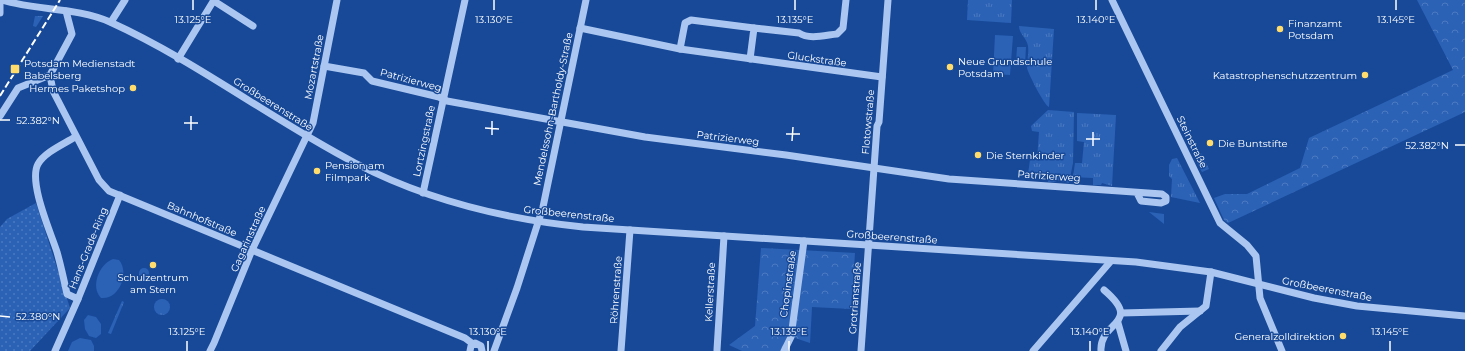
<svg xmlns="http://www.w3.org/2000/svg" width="1465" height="351" viewBox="0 0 1465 351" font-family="Montserrat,sans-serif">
	<defs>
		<pattern id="grass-tufts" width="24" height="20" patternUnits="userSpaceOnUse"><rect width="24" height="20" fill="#2b62b6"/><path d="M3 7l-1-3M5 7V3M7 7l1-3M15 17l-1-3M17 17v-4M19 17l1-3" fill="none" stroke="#4b7ac1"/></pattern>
		<pattern id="forest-crowns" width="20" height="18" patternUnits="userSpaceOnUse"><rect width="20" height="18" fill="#2b62b6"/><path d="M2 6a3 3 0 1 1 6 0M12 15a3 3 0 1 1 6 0" fill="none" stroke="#4b7ac1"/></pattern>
		<pattern id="garden-dots" width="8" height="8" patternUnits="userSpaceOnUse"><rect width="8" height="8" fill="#2b62b6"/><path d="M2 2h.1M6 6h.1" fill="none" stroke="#4b7ac1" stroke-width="1.8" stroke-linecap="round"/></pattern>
	</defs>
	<rect width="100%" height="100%" fill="#174998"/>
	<g fill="url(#grass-tufts)">
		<path d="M968 0H1012L1011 23 967 20Z"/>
		<path d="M35 16H43L36 27 33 26Z"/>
		<path d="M1019 26 1054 29 1049 107C1044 105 1028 73 1027 68 1027 60 1029 53 1028 46 1027 38 1019 34 1019 26Z"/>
		<path d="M1048 110 1074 112 1073 163 1069 183 1057 180 1056 182H1048V175L1028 174 1030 160H1037L1039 132 1032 131 1031 126Z"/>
		<path d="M1077 113 1116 115 1112 186 1102 183 1101 185H1093V178L1073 177 1075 163H1082L1084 142 1077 141Z"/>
		<path d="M1201 153 1209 169 1202 172 1194 157Z"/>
		<path d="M1177 158 1200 203 1171 197 1172 179 1169 176V165L1172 159Z"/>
		<circle cx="144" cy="273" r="5"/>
		<circle cx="162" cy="307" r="8"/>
		<path d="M122 301 124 302 111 334 108 333Z"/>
	</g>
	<g fill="url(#forest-crowns)">
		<path d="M1417 0H1465V112L1228 223 1224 220 1214 198 1225 194H1247L1300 168 1309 138 1453 70Z"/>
		<path d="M761 248 855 253 851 309 812 307 810 343 789 336 781 351H742L729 345 755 326Z"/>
	</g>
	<g fill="#2b62b6">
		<path d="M995 35 1013 36 1010 75 993 74Z"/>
		<path d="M1017 47H1026L1025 64H1016Z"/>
		<path d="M1149 212 1164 214V224Z"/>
		<path d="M113 259 119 260C130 273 119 300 101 298 90 287 99 264 113 259Z"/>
		<path d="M88 315 96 317 101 324V334L96 338 89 336 85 329 84 320Z"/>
		<path d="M80 338 91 340 94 346V351H68L72 342Z"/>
	</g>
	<path fill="url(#garden-dots)" d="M36 203 70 308 30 351H0V227L7 219Z"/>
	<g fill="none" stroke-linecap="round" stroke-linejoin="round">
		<g stroke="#abc7f1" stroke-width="7">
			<path d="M2 0C37 11 76 7 110 22 196 61 272 120 355 163 426 200 504 219 583 227L1136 262 1211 272 1314 298 1357 306 1465 316"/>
			<path d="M1112 0 1220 223 1247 245 1256 256 1260 298 1282 351"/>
			<path d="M214 1 253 26"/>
			<path d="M66 11 72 34 50 75 53 91 99 180 109 191 465 338 473 344"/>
			<path d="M0 13V0"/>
			<path d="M111 22 125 0"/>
			<path d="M580 28 680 49 882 77"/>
			<path d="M754 28 799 33C809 40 826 35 837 34L843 28 846 0"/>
			<path d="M680 49 685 23 691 20 754 28 750 59"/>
			<path d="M178 59 214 0"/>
			<path d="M324 66 364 73 372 81 439 97 447 101 645 137 786 155 949 179 1162 194 1166 197V201L1161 203 1141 201 1137 193"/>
			<path d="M0 116 18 88 50 75"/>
			<path d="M75 137C64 144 45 152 38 164 28 182 51 233 57 252 61 266 64 280 67 294L78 299"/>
			<path d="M423 193 465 0"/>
			<path d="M1121 313 1200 311"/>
			<path d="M1118 323 1126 351"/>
			<path d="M717 350 724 236"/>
			<path d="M55 351 78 299 120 195"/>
			<path d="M210 351 214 343 252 250 313 123 337 0"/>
			<path d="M470 351 471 346 475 343 481 346 482 351"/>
			<path d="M494 351 517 288 543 207 586 0"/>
			<path d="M621 351 630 230"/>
			<path d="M784 351 791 337 804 241"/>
			<path d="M861 351 877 126 879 122 888 0"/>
			<path d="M1033 351 1111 261"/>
			<path d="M1101 351C1099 321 1144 324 1104 290"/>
			<path d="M1161 351 1180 327 1206 306 1211 272"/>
		</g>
		<path stroke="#fff" stroke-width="2" stroke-dasharray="7 3" stroke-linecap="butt" d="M0 96 60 0"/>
	</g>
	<path fill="none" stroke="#fff" stroke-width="1.5" d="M193 10V0M494 10V0M795 10V0M1096 10V0M1396 10V0M0 120H10M184 123H198M485 128 499 129M191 130V116M786 134H800M492 135V121M1086 139H1100M792 141 793 127M1455 145H1465M1093 146V132M0 316 10 317M187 351V341M488 351V341M789 351V341M1090 351V341M1390 351V341"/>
	<g fill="#ffdc6b" stroke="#174998" stroke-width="1.5">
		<circle cx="1280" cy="29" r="4"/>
		<circle cx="950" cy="67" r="4"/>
		<rect x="10" y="64" width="10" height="10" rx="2"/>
		<circle cx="1365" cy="75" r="4"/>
		<circle cx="133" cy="88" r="4"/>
		<circle cx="1210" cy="143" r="4"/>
		<circle cx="978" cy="155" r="4"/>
		<circle cx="317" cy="171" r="4"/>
		<circle cx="153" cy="265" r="4"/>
		<circle cx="1343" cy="336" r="4"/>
	</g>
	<g text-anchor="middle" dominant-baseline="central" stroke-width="3" stroke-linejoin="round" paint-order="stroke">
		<g font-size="10" fill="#fff" stroke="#174998" text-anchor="start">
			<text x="1288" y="23">Finanzamt<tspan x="1288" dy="12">Potsdam</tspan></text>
			<text x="958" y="61">Neue Grundschule<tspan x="958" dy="12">Potsdam</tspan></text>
			<text x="24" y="63">Potsdam Medienstadt<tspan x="24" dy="12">Babelsberg</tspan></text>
			<text x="1357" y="75" text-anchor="end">Katastrophenschutzzentrum</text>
			<text x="125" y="88" text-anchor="end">Hermes Paketshop</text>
			<text x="1218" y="143">Die Buntstifte</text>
			<text x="986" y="155">Die Sternkinder</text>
			<text x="325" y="165">Pension am<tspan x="325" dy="12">Filmpark</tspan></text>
			<text x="153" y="277" text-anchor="middle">Schulzentrum<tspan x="153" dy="12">am Stern</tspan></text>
			<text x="1335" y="336" text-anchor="end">Generalzolldirektion</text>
		</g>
		<g font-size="10" fill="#fff" stroke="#174998">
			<text transform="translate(817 59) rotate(8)">Gluckstraße</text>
			<text transform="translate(314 67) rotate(-79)">Mozartstraße</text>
			<text transform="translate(411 80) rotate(15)">Patrizierweg</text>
			<text transform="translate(273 104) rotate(32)">Großbeerenstraße</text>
			<text transform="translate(553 109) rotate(-78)">Mendelssohn-Bartholdy-Straße</text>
			<text transform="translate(868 122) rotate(-85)">Flotowstraße</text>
			<text transform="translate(728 138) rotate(7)">Patrizierweg</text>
			<text transform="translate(424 141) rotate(-78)">Lortzingstraße</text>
			<text transform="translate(1192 142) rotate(64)">Steinstraße</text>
			<text transform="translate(1049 176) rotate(4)">Patrizierweg</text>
			<text transform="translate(569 214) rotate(6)">Großbeerenstraße</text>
			<text transform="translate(202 219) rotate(23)">Bahnhofstraße</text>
			<text transform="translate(892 237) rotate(4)">Großbeerenstraße</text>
			<text transform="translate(248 239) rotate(-66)">Gagarinstraße</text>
			<text transform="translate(88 248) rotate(-68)">Hans-Grade-Ring</text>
			<text transform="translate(788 284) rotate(-82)">Chopinstraße</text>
			<text transform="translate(1327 289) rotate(11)">Großbeerenstraße</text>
			<text transform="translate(616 290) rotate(-86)">Röhrenstraße</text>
			<text transform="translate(710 292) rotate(-87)">Kellerstraße</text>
			<text transform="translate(855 298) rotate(-86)">Grotrianstraße</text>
		</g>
	</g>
	<g font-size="10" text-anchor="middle" fill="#fff" stroke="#174998" stroke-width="3" stroke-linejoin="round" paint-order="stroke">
		<text x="193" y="23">13.125°E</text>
		<text x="494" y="23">13.130°E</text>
		<text x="795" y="23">13.135°E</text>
		<text x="1096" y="23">13.140°E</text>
		<text x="1396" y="23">13.145°E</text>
		<text x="38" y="124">52.382°N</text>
		<text x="1427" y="149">52.382°N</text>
		<text x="38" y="320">52.380°N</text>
		<text x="187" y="335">13.125°E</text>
		<text x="488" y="335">13.130°E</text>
		<text x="789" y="335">13.135°E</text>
		<text x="1090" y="335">13.140°E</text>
		<text x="1390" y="335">13.145°E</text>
	</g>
</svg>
